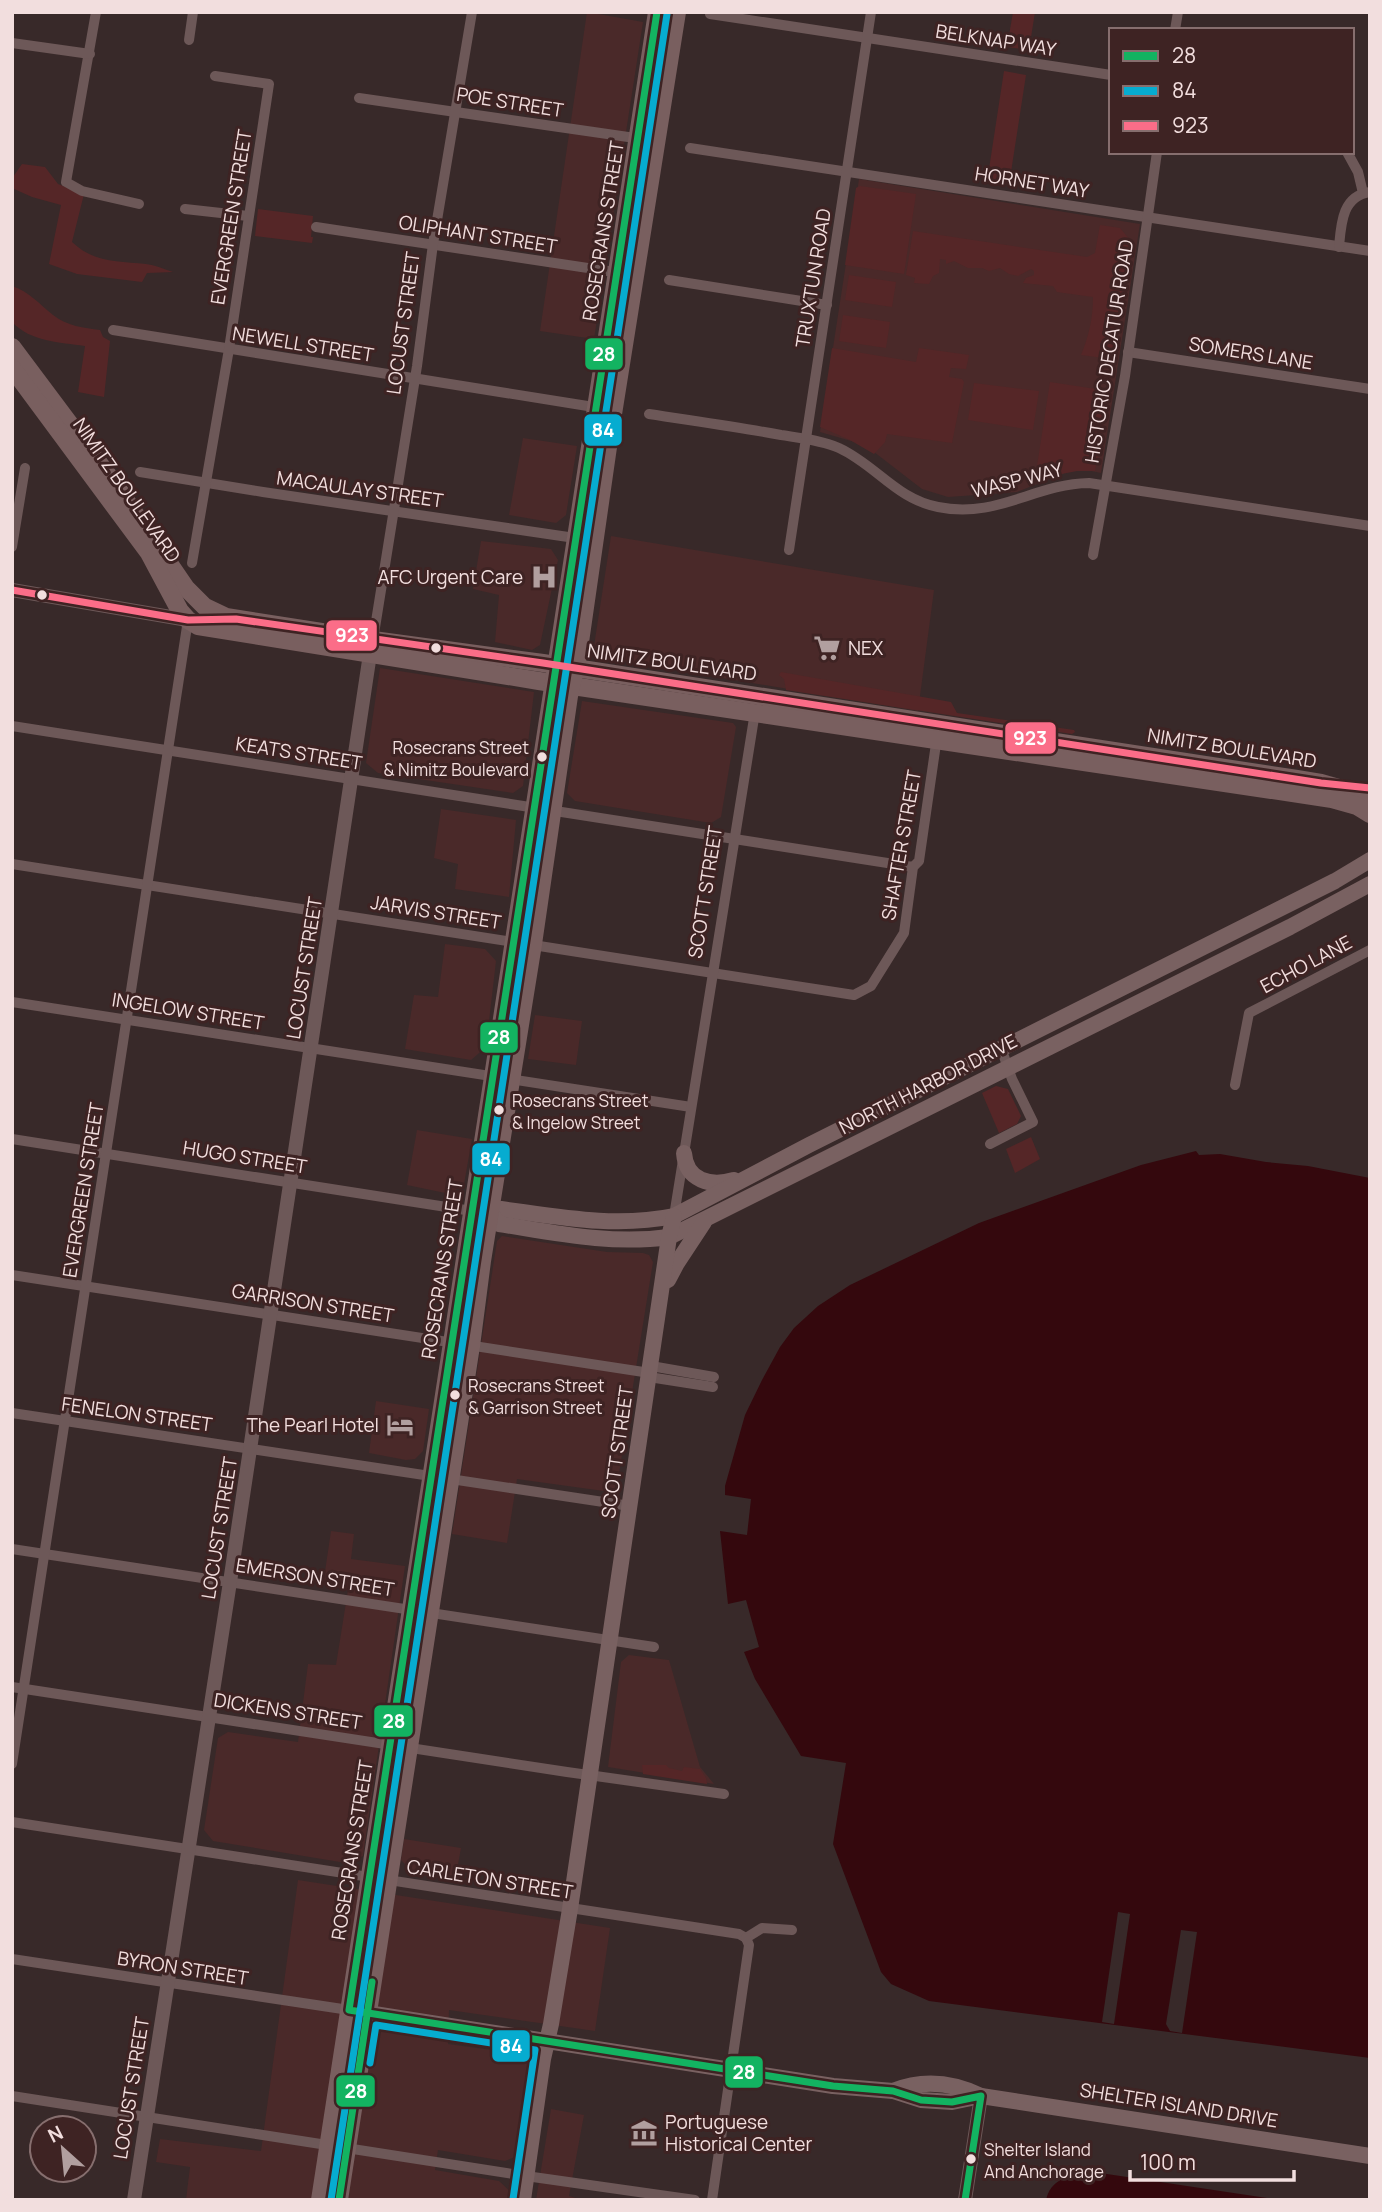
<svg xmlns="http://www.w3.org/2000/svg" width="1382" height="2212" viewBox="0 0 1382 2212" font-family="Manrope,sans-serif">
	<rect width="100%" height="100%" fill="#382929"/>
	<g fill="#4a2929">
		<path d="M587 12 643 22 594 339 540 331Z"/>
		<path d="M859 179 1140 224 1101 473 1077 468 1017 492 948 497 922 489 865 445 820 432Z"/>
		<path d="M523 438 577 446 566 515 556 523 509 515Z"/>
		<path d="M611 536 934 590 918 711 611 659 594 646Z"/>
		<path d="M481 541 551 549 558 560 540 645 532 650 495 642 499 595 473 589Z"/>
		<path d="M380 668 534 692 523 786 513 793 378 773 366 763Z"/>
		<path d="M582 701 733 723 736 727 721 817 711 823 575 801 567 793Z"/>
		<path d="M441 809 516 820 509 897 455 889 458 864 434 858Z"/>
		<path d="M445 944 485 949 496 961 486 1047 471 1060 405 1049 414 995 438 997Z"/>
		<path d="M535 1015 582 1021 576 1065 528 1059Z"/>
		<path d="M417 1130 472 1139 464 1184 450 1194 407 1185Z"/>
		<path d="M502 1236 607 1252 643 1253 649 1255 653 1262 617 1486 611 1492 517 1479 507 1543 452 1534 497 1241Z"/>
		<path d="M376 1401 429 1409 423 1451 415 1459 406 1460 369 1453Z"/>
		<path d="M331 1531 354 1534 351 1559 405 1566 363 1856 346 1863 213 1841 204 1830 218 1738 228 1732 298 1742 308 1664 336 1665 348 1590 323 1585Z"/>
		<path d="M629 1655 669 1660 700 1767 714 1784 608 1767 621 1662Z"/>
		<path d="M404 1839 461 1848 455 1881 415 1874 401 1860Z"/>
		<path d="M298 1880 610 1928 595 2031 449 2010 448 2044 522 2054 528 2064 515 2157 505 2161 438 2150 435 2170 499 2181 512 2193 511 2200H186L190 2167 156 2162 160 2139 261 2151Z"/>
		<path d="M551 2109 584 2115 569 2196 582 2200H536Z"/>
	</g>
	<g fill="#552627">
		<path d="M1013 12H1035L1029 50 1007 47Z"/>
		<path d="M1004 71 1026 75 1009 185 987 182Z"/>
		<path d="M22 164 45 167 58 184 84 194 72 242C94 263 118 261 146 264 155 265 164 269 173 272L147 273 142 282 77 274 49 264 61 205 32 197 12 188 13 177Z"/>
		<path d="M860 186 916 194 904 274 845 265 856 188Z"/>
		<path d="M258 209 313 216 311 237H313L312 243 255 236Z"/>
		<path d="M1100 225 1120 228 1130 240 1111 359 1081 355C1089 335 1093 318 1093 297L1057 292 1053 286 1023 283 1026 278 1034 275V271L1031 269 1018 276 1009 274 1000 268 989 271 982 268H968L954 261 946 264V260L940 259 939 273 933 276 929 284 914 283 915 278 906 275 913 231 1087 257 1095 253Z"/>
		<path d="M849 275 896 282 892 307 845 300Z"/>
		<path d="M12 286C30 292 39 304 53 315 67 326 84 328 100 330L103 337 110 341 104 397 78 392 85 346C59 342 31 342 12 322Z"/>
		<path d="M843 315 890 322 886 348 839 341Z"/>
		<path d="M832 348 916 362 919 348 969 355 966 369 951 368 949 377 962 379 964 382 952 443 887 434 885 442 874 454 850 440 820 427Z"/>
		<path d="M1050 382 1109 391 1095 471H1077L1041 478 1037 466Z"/>
		<path d="M974 383 1039 391 1033 430 968 420Z"/>
		<path d="M781 672 951 702 957 713 1074 730 1075 732 1072 734 786 690 784 679 779 675Z"/>
		<path d="M996 1086 1008 1089 1021 1116 1017 1124 999 1133 982 1093Z"/>
		<path d="M1031 1137 1040 1159 1015 1173 1006 1149Z"/>
		<path d="M642 1765H666L669 1768 682 1771 684 1767 700 1769 706 1778 707 1784 643 1774Z"/>
	</g>
	<g fill="#34080d">
		<path d="M1196 1151 1199 1155 1220 1154 1266 1162 1308 1166 1370 1178V2058L929 2001 891 1984 881 1972 833 1844 846 1763 801 1756 755 1679 744 1652 759 1647 746 1600 728 1604 720 1531 747 1535 751 1499 725 1495V1486L745 1415 762 1380 780 1347 794 1328 818 1306 850 1285 979 1223 1141 1165Z"/>
		<path d="M1087 2171 1281 2200H1046C1050 2180 1069 2175 1087 2171Z"/>
	</g>
	<g fill="#382929">
		<path d="M1118 1912 1130 1914 1114 2024 1102 2022Z"/>
		<path d="M1181 1930 1197 1932 1182 2033 1170 2031 1166 2024Z"/>
	</g>
	<g fill="none" stroke-linecap="round" stroke-linejoin="round">
		<g stroke="#6d5858" stroke-width="10">
			<path d="M96 12 66 182 82 191 139 204"/>
			<path d="M710 14 1111 75"/>
			<path d="M1175 30 1178 12"/>
			<path d="M189 40 193 12"/>
			<path d="M12 43 90 54"/>
			<path d="M359 98 642 139"/>
			<path d="M690 148 1370 251"/>
			<path d="M1347 152 1358 172 1363 193"/>
			<path d="M185 209 248 216"/>
			<path d="M316 227 621 273"/>
			<path d="M1339 247C1341 224 1342 196 1370 192"/>
			<path d="M669 280 827 305"/>
			<path d="M113 330 600 408"/>
			<path d="M1128 352 1370 389"/>
			<path d="M649 414C694 421 738 427 781 435 800 438 821 440 839 448 876 465 896 499 938 507 997 519 1034 484 1089 483L1370 526"/>
			<path d="M140 472 263 492 575 538"/>
			<path d="M12 547 25 468"/>
			<path d="M789 550 871 12"/>
			<path d="M1093 555 1125 376 1157 152"/>
			<path d="M192 563 229 349 269 84 215 76"/>
			<path d="M373 640 417 366 433 244 472 12"/>
			<path d="M12 726 913 867"/>
			<path d="M12 864 854 995 871 986 904 933 913 867 919 861 937 737"/>
			<path d="M12 1002 691 1107"/>
			<path d="M1235 1085 1249 1013 1370 950"/>
			<path d="M12 1139 472 1211"/>
			<path d="M990 1144 1033 1122 1012 1079 1001 1048"/>
			<path d="M674 1216 755 712"/>
			<path d="M12 1275 650 1373"/>
			<path d="M651 1366 714 1377"/>
			<path d="M649 1377 713 1387"/>
			<path d="M12 1413 630 1506"/>
			<path d="M12 1549 654 1647"/>
			<path d="M12 1687 567 1772 724 1794"/>
			<path d="M12 1764 188 620"/>
			<path d="M12 1822 739 1934 746 1938"/>
			<path d="M746 1938 762 1928 792 1930"/>
			<path d="M12 1959 349 2010"/>
			<path d="M12 2096 526 2176 695 2200"/>
			<path d="M712 2200 749 1945 746 1938"/>
		</g>
		<g stroke="#6d5858" stroke-width="14">
			<path d="M12 590 188 620"/>
			<path d="M134 2200 230 1582 370 654"/>
			<path d="M965 2200 981 2096"/>
		</g>
		<g stroke="#796161" stroke-width="16">
			<path d="M684 1153C686 1181 711 1187 734 1180"/>
			<path d="M481 1212 491 1214 501 1209C560 1217 615 1228 674 1216L809 1145 1335 881 1370 860"/>
			<path d="M491 1214 499 1224C556 1233 611 1245 669 1237L1290 927 1370 884"/>
			<path d="M668 1280 677 1263 704 1222"/>
			<path d="M355 2011 833 2086 893 2091 921 2100 952 2102 981 2096"/>
			<path d="M893 2091C923 2079 952 2082 981 2096L1370 2156"/>
			<path d="M523 2200 543 2059 551 2024 570 1909 669 1237 674 1216"/>
		</g>
		<g stroke="#795f5f" stroke-width="18">
			<path d="M12 347 116 486 186 588 205 607 226 617 373 640 543 663 1297 779 1321 783 1370 797"/>
			<path d="M12 368 149 553 180 611 188 620 198 626 539 681 1332 799 1357 806 1370 814"/>
			<path d="M320 2200 657 12"/>
			<path d="M339 2200 471 1346 482 1261 533 944 569 696 578 656 610 433 677 12"/>
		</g>
		<g stroke="#3e2323" stroke-width="12">
			<g id="bus-1">
				<path d="M657 12 349 2010 833 2086 893 2091 921 2100 952 2102 981 2096 965 2200"/>
				<path d="M339 2200 372 1982"/>
			</g>
		</g>
		<g stroke="#3e2323" stroke-width="12">
			<g id="bus-2">
				<path d="M370 2063 376 2025 535 2050 513 2199"/>
				<path d="M331 2200 667 14"/>
			</g>
		</g>
		<g stroke="#3e2323" stroke-width="12">
			<path id="bus-3" d="M12 590 188 620 236 619 543 663 1321 783 1370 788"/>
		</g>
		<use href="#bus-1" stroke="#13b361" stroke-width="7"/>
		<use href="#bus-2" stroke="#06acd0" stroke-width="7"/>
		<use href="#bus-3" stroke="#fb6d88" stroke-width="7"/>
	</g>
	<defs>
		<g id="hospital-bare" transform="scale(2.1)"><path d="M-5-5h3v3.5h4V-5h3V5h-3V1.5h-4V5h-3Z" fill="#b19f9f" stroke="#3e2323" stroke-width="2.5" paint-order="stroke"/></g>
		<g id="supermarket-bare" transform="scale(2.1)"><path d="M-6-5.5h2.5l.6 2H6L4.5 2H-2.5L-4.4-4H-6ZM-1.5 3.2a1.3 1.3 0 1 0 .1 0ZM3 3.2a1.3 1.3 0 1 0 .1 0Z" fill="#b19f9f" stroke="#3e2323" stroke-width="2.5" paint-order="stroke"/></g>
		<g id="hotel-bare" transform="scale(2.1)"><path d="M-6-4.5h1.5V1H6V5H4.5V3h-9V5H-6ZM-4 0a1.8 1.8 0 1 1 3.6 0ZM.5 0V-2.5h3Q6-2.5 6 0Z" fill="#b19f9f" stroke="#3e2323" stroke-width="2.5" paint-order="stroke"/></g>
		<g id="museum-bare" transform="scale(2.1)"><path d="M0-6L6-3V-2H-6V-3ZM-5-1h2V3h-2ZM-1-1h2V3h-2ZM3-1h2V3H3ZM-6 4H6V6H-6Z" fill="#b19f9f" stroke="#3e2323" stroke-width="2.5" paint-order="stroke"/></g>
	</defs>
	<g fill-rule="evenodd">
		<use href="#hospital-bare" x="544" y="577"/>
		<use href="#supermarket-bare" x="827" y="648"/>
		<use href="#hotel-bare" x="400" y="1425"/>
		<use href="#museum-bare" x="644" y="2133"/>
	</g>
	<g fill="#f2dede" stroke="#3e2323" stroke-width="2.5">
		<circle cx="42" cy="595" r="6"/>
		<circle cx="436" cy="648" r="6"/>
		<circle cx="542" cy="757" r="6"/>
		<circle cx="499" cy="1110" r="6"/>
		<circle cx="455" cy="1395" r="6"/>
		<circle cx="971" cy="2159" r="6"/>
	</g>
	<g text-anchor="middle" dominant-baseline="central" stroke-width="6" stroke-linejoin="round" paint-order="stroke">
		<g font-size="17" fill="#f2dede" stroke="#3e2323" text-anchor="start">
			<text x="529" y="747" text-anchor="end">Rosecrans Street<tspan x="529" dy="22">&amp; Nimitz Boulevard</tspan></text>
			<text x="512" y="1100">Rosecrans Street<tspan x="512" dy="22">&amp; Ingelow Street</tspan></text>
			<text x="468" y="1385">Rosecrans Street<tspan x="468" dy="22">&amp; Garrison Street</tspan></text>
			<text x="984" y="2149">Shelter Island<tspan x="984" dy="22">And Anchorage</tspan></text>
		</g>
		<g font-size="19" fill="#f2dede" stroke="#3e2323">
			<text transform="translate(996 40) rotate(9)">BELKNAP WAY</text>
			<text transform="translate(510 102) rotate(9)">POE STREET</text>
			<text transform="translate(1032 182) rotate(9)">HORNET WAY</text>
			<text transform="translate(231 217) rotate(-81)">EVERGREEN STREET</text>
			<text transform="translate(603 231) rotate(-81)">ROSECRANS STREET</text>
			<text transform="translate(478 234) rotate(9)">OLIPHANT STREET</text>
			<text transform="translate(813 278) rotate(-81)">TRUXTUN ROAD</text>
			<text transform="translate(403 323) rotate(-82)">LOCUST STREET</text>
			<text transform="translate(303 344) rotate(9)">NEWELL STREET</text>
			<text transform="translate(1109 351) rotate(-81)">HISTORIC DECATUR ROAD</text>
			<text transform="translate(1251 353) rotate(9)">SOMERS LANE</text>
			<text transform="translate(1017 480) rotate(-14)">WASP WAY</text>
			<text transform="translate(360 489) rotate(8)">MACAULAY STREET</text>
			<text transform="translate(127 490) rotate(55)">NIMITZ BOULEVARD</text>
			<text transform="translate(672 662) rotate(8)">NIMITZ BOULEVARD</text>
			<text transform="translate(1232 748) rotate(9)">NIMITZ BOULEVARD</text>
			<text transform="translate(299 753) rotate(9)">KEATS STREET</text>
			<text transform="translate(901 845) rotate(-80)">SHAFTER STREET</text>
			<text transform="translate(705 892) rotate(-81)">SCOTT STREET</text>
			<text transform="translate(436 912) rotate(9)">JARVIS STREET</text>
			<text transform="translate(1306 964) rotate(-28)">ECHO LANE</text>
			<text transform="translate(304 968) rotate(-81)">LOCUST STREET</text>
			<text transform="translate(188 1011) rotate(9)">INGELOW STREET</text>
			<text transform="translate(928 1084) rotate(-27)">NORTH HARBOR DRIVE</text>
			<text transform="translate(245 1157) rotate(9)">HUGO STREET</text>
			<text transform="translate(83 1190) rotate(-81)">EVERGREEN STREET</text>
			<text transform="translate(442 1269) rotate(-81)">ROSECRANS STREET</text>
			<text transform="translate(313 1303) rotate(9)">GARRISON STREET</text>
			<text transform="translate(137 1414) rotate(8)">FENELON STREET</text>
			<text transform="translate(617 1452) rotate(-82)">SCOTT STREET</text>
			<text transform="translate(219 1528) rotate(-81)">LOCUST STREET</text>
			<text transform="translate(315 1577) rotate(9)">EMERSON STREET</text>
			<text transform="translate(288 1711) rotate(9)">DICKENS STREET</text>
			<text transform="translate(352 1850) rotate(-81)">ROSECRANS STREET</text>
			<text transform="translate(490 1879) rotate(9)">CARLETON STREET</text>
			<text transform="translate(183 1968) rotate(9)">BYRON STREET</text>
			<text transform="translate(131 2088) rotate(-81)">LOCUST STREET</text>
			<text transform="translate(1179 2105) rotate(9)">SHELTER ISLAND DRIVE</text>
		</g>
		<g font-size="19" fill="#f2dede" stroke="#3e2323" text-anchor="end">
			<text x="523" y="577">AFC Urgent Care</text>
			<text x="848" y="648" text-anchor="start">NEX</text>
			<text x="379" y="1425">The Pearl Hotel</text>
			<text x="665" y="2122" text-anchor="start">Portuguese<tspan x="665" dy="22">Historical Center</tspan></text>
		</g>
	</g>
	<g stroke="#3e2323" stroke-width="2.5">
		<rect x="584" y="337" width="40" height="34" rx="7" fill="#13b361"/>
		<rect x="583" y="413" width="40" height="34" rx="7" fill="#06acd0"/>
		<rect x="325" y="619" width="53" height="33" rx="7" fill="#fb6d88"/>
		<rect x="1004" y="721" width="53" height="34" rx="7" fill="#fb6d88"/>
		<rect x="479" y="1021" width="40" height="33" rx="7" fill="#13b361"/>
		<rect x="471" y="1142" width="40" height="34" rx="7" fill="#06acd0"/>
		<rect x="373" y="1704" width="41" height="34" rx="7" fill="#13b361"/>
		<rect x="491" y="2029" width="40" height="34" rx="7" fill="#06acd0"/>
		<rect x="724" y="2055" width="40" height="34" rx="7" fill="#13b361"/>
		<rect x="335" y="2074" width="41" height="34" rx="7" fill="#13b361"/>
	</g>
	<g font-size="19" text-anchor="middle" font-weight="bold" fill="#fff">
		<text x="604" y="361">28</text>
		<text x="603" y="437">84</text>
		<text x="352" y="642">923</text>
		<text x="1030" y="745">923</text>
		<text x="499" y="1044">28</text>
		<text x="491" y="1166">84</text>
		<text x="394" y="1728">28</text>
		<text x="511" y="2053">84</text>
		<text x="744" y="2079">28</text>
		<text x="356" y="2098">28</text>
	</g>
	<rect width="1382" height="2212" fill="none" stroke="#f2dede" stroke-width="28"/>
	<rect x="1109" y="28" width="245" height="126" fill="#3e2323" stroke="#866e6e" stroke-width="2"/>
	<rect x="1123" y="51" width="35" height="10" fill="#13b361" stroke="#866e6e" stroke-width="2"/>
	<text x="1172" y="63" font-size="21" fill="#f2dede">28</text>
	<rect x="1123" y="86" width="35" height="10" fill="#06acd0" stroke="#866e6e" stroke-width="2"/>
	<text x="1172" y="98" font-size="21" fill="#f2dede">84</text>
	<rect x="1123" y="121" width="35" height="10" fill="#fb6d88" stroke="#866e6e" stroke-width="2"/>
	<text x="1172" y="133" font-size="21" fill="#f2dede">923</text>
	<g transform="translate(63 2149) rotate(333)"><circle r="33" fill="#3e2323" stroke="#866e6e" stroke-width="2"/>
	<path d="M0-5L12 26L0 18L-12 26Z" fill="#b19f9f"/>
	<text y="-10" font-size="19" font-weight="bold" text-anchor="middle" fill="#f2dede">N</text>
	</g>
	<path d="M1130 2170v10h164v-10" fill="none" stroke="#f2dede" stroke-width="3.5"/>
	<text x="1140" y="2170" font-size="21" fill="#f2dede" stroke="#3e2323" stroke-width="5" paint-order="stroke">100 m</text>
</svg>
